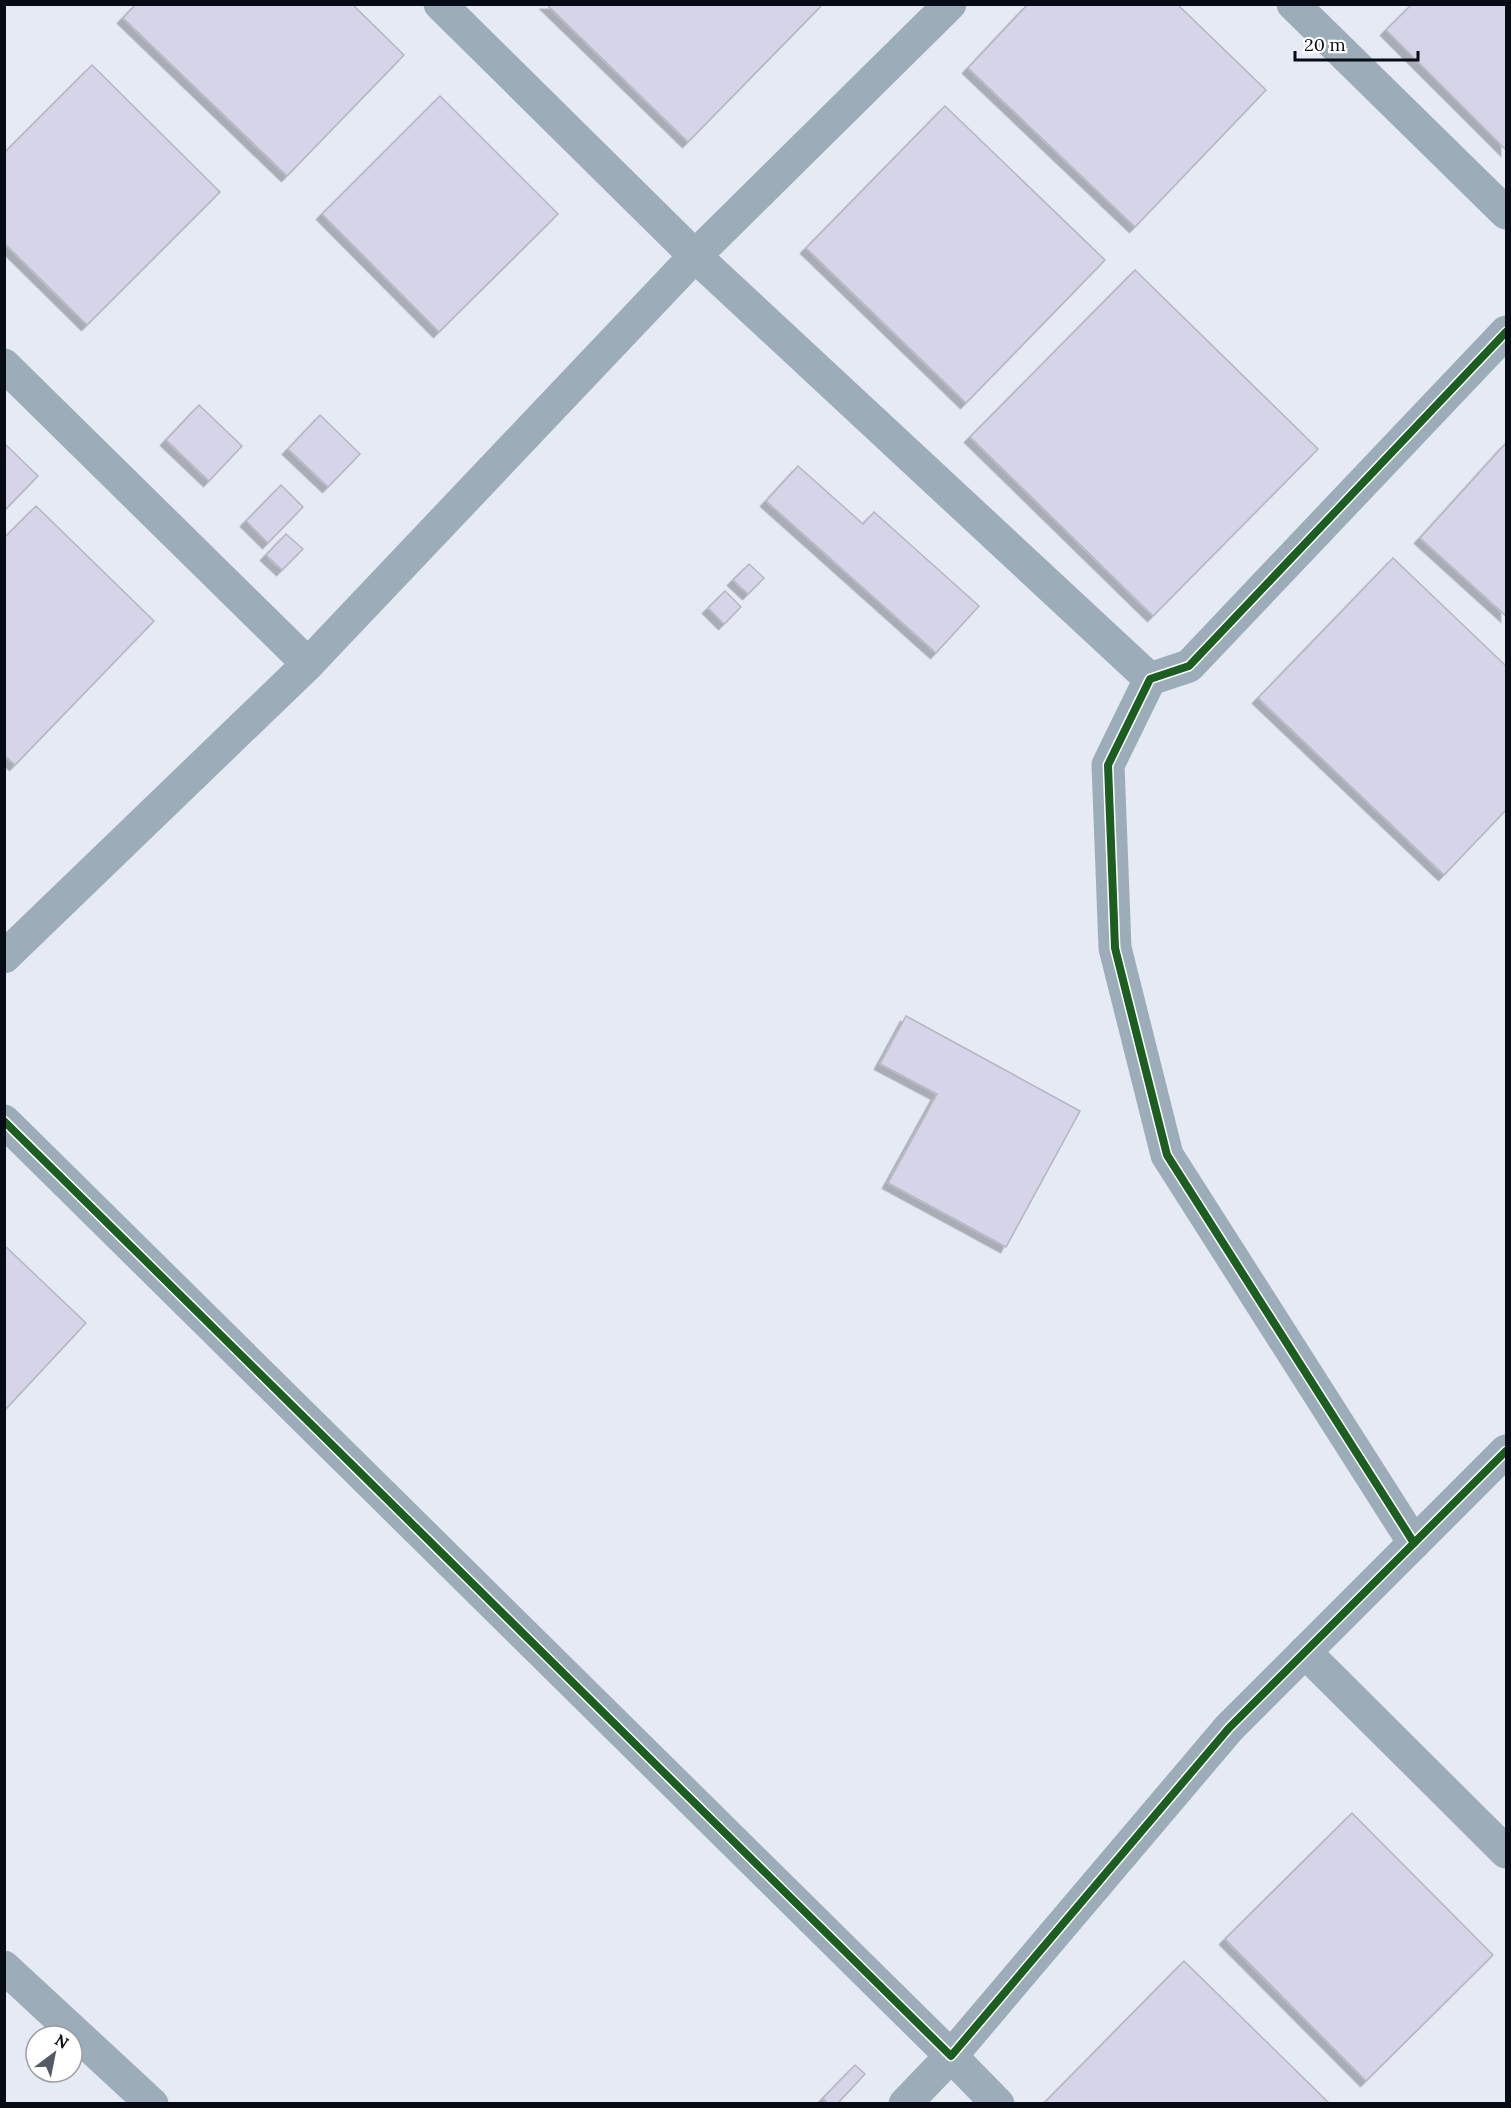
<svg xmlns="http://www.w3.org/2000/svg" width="1511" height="2108" viewBox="0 0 1511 2108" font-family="Lora,serif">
	<defs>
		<filter id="shadow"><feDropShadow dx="-5.5" dy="5.5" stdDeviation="0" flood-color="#0004"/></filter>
	</defs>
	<rect width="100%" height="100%" fill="#e5eaf5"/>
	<g fill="#d5d4e8" stroke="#b5b6c2" stroke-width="1.5" filter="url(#shadow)">
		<path d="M136 4H352L404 55 287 176 123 18Z"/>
		<path d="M546 4H823L688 142Z"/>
		<path d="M1028 4H1177L1266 90 1135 227 968 68Z"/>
		<path d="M1412 4H1506V150L1386 30Z"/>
		<path d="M92 65 220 192 87 325 4 243V153Z"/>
		<path d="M440 96 558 214 439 332 322 214Z"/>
		<path d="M945 106 1105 260 966 403 806 248Z"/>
		<path d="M1135 270 1318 449 1153 616 970 437Z"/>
		<path d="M199 405 242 446 209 481 166 440Z"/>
		<path d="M320 415 360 454 328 487 288 449Z"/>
		<path d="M4 443 38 476 4 511Z"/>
		<path d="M1506 443V616L1420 538Z"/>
		<path d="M798 466 863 524 874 512 979 606 936 653 766 501Z"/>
		<path d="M281 485 303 507 268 543 246 521Z"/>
		<path d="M36 506 154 621 15 765 4 755V538Z"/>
		<path d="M286 534 303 549 282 570 266 555Z"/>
		<path d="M1393 558 1506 666V810L1444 875 1258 698Z"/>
		<path d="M749 564 764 578 748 594 733 580Z"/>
		<path d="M725 591 741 607 724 624 708 608Z"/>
		<path d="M906 1016 1080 1111 1006 1247 888 1183 937 1094 880 1064Z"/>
		<path d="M4 1245 86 1323 4 1411Z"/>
		<path d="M1352 1813 1493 1955 1366 2081 1225 1939Z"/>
		<path d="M1184 1961 1330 2104 1044 2103Z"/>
		<path d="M855 2065 865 2074 837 2104H828L823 2098Z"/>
	</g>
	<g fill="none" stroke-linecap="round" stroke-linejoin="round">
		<g stroke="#9cadb9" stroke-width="33">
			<path d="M440 4 695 256 1150 679"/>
			<path d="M1293 4 1506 213"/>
			<path d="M4 365 308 664"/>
			<path d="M4 957 308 664 695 256 950 4"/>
			<path d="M4 1121 951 2056 1229 1728 1506 1451"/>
			<path d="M1414 1543 1167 1155 1115 948 1108 765 1150 679 1189 666 1506 332"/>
			<path d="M1305 1652 1506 1852"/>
			<path d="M4 1967 152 2104"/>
			<path d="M905 2104 951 2056 998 2104"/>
		</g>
		<g stroke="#fff" stroke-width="11">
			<g id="cycleway">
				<path d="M4 1121 951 2056 1229 1728 1506 1451"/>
				<path d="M1414 1543 1167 1155 1115 948 1108 765 1150 679 1189 666 1506 332"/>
			</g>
		</g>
		<use href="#cycleway" stroke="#1b5e20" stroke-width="8"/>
	</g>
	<rect width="1511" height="2108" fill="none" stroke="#070b16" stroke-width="12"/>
	<g transform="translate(54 2054) rotate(32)"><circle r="28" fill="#ffffff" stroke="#9c9da2" stroke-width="1.5"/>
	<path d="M0-4.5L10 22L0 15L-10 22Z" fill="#555964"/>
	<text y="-9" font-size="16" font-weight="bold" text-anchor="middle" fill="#070b16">N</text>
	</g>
	<path d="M1295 51v9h123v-9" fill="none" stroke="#070b16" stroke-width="3"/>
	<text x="1304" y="51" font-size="18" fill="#070b16" stroke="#ffffff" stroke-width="4.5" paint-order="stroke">20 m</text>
</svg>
